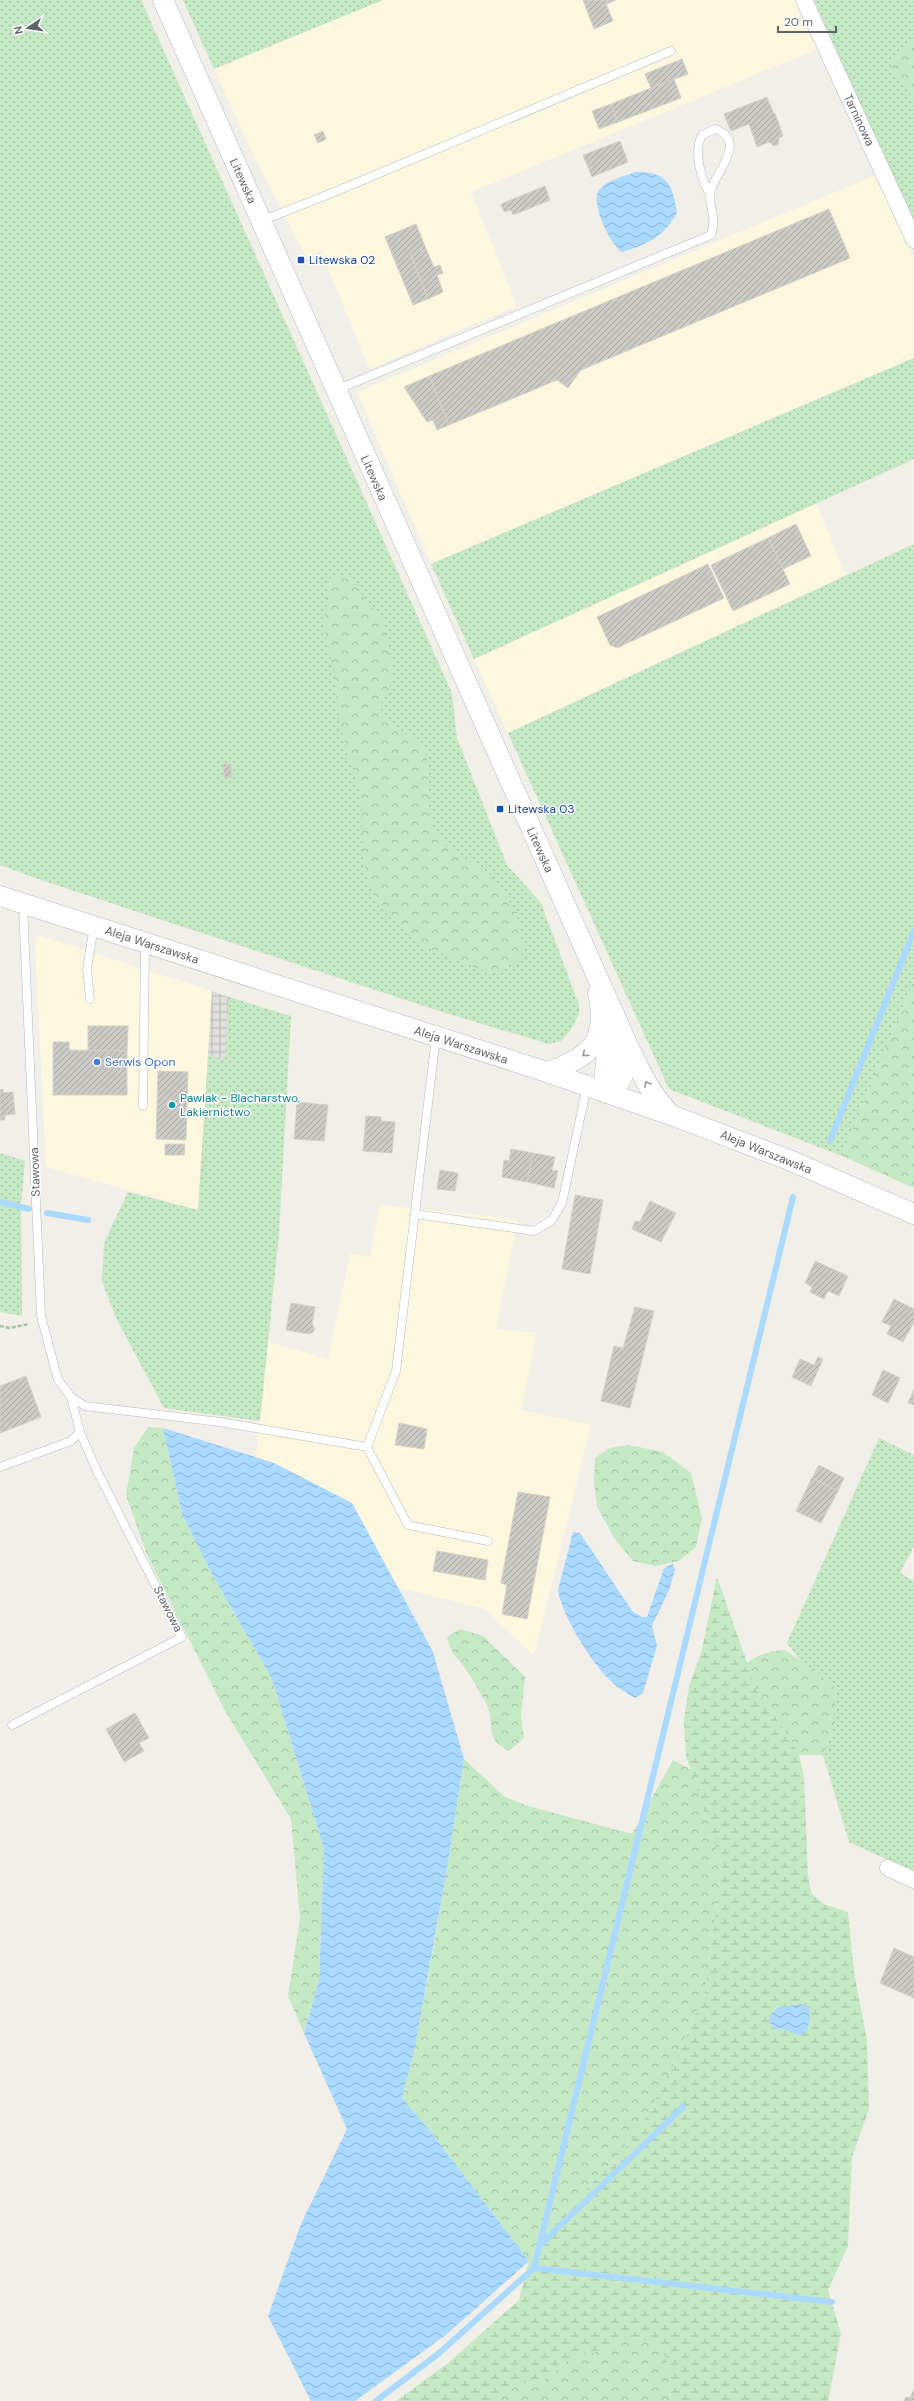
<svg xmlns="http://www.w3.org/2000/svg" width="914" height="2401" viewBox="0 0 914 2401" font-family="'DM Sans',sans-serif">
	<defs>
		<pattern id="industrial-grid" width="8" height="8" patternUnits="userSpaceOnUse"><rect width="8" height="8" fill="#e0deda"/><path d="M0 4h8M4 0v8" fill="none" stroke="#b9b8b5"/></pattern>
		<pattern id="grass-dots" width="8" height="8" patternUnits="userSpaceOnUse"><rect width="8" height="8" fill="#c5e8c5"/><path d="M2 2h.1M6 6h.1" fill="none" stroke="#a3c0a4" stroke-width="1.8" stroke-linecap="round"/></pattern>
		<pattern id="forest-crowns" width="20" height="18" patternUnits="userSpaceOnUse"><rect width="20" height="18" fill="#c5e8c5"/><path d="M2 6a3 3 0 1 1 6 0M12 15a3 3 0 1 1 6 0" fill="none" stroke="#a3c0a4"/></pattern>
		<pattern id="wetland-marsh" width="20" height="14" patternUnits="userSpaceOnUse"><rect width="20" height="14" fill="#c5e8c5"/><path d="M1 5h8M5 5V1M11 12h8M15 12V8" fill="none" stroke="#a3c0a4"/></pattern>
		<pattern id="water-waves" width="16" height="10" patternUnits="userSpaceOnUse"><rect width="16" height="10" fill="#aadaff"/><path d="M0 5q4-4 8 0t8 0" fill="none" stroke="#8eb4d2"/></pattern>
		<pattern id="building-hatch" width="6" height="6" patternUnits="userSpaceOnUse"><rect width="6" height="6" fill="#cccac5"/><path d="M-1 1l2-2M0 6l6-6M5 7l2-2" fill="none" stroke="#a9a8a4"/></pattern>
	</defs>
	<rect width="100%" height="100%" fill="#f1efe8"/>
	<g fill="#fef7e0">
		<path d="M383 0H797L818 49 471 192 517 306 369 369 321 251 306 257 252 152 214 69Z"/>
		<path d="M876 175 914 256V358L431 564 357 392Z"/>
		<path d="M816 503 846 575 508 733 474 659Z"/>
		<path d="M38 935 212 991 198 1210 46 1167 35 945Z"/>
		<path d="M380 1205 518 1219 496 1329 537 1333 521 1410 591 1425 534 1656 485 1609 396 1587 352 1503 274 1463 256 1457 268 1342 328 1359 350 1254 370 1257Z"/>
	</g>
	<path fill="url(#industrial-grid)" d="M212 991 229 997 225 1060 208 1055Z"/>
	<g fill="url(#grass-dots)">
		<path d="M0 0H141L452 693 457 738 507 865 541 903 579 1005V1014L570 1031 561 1041 549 1044 442 1012 44 881 0 865Z"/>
		<path d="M183 0H383L214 69Z"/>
		<path d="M814 0H914V226Z"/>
		<path d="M914 358V459L474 659 431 564Z"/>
		<path d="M914 544V980L842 1156 669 1089 508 733Z"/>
		<path d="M229 997 291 1016 279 1233 260 1421 164 1408 116 1318 102 1281 104 1243 128 1192 198 1210 208 1055 225 1060Z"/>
		<path d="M0 1153 25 1161 21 1204 22 1316 0 1312Z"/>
		<path d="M879 1438 914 1455V1546L900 1573 914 1581V1872L849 1842 823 1755 833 1730 819 1674 802 1663 787 1643Z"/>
	</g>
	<g fill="url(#forest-crowns)">
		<path d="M914 39V99L892 72 893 57Z"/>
		<path d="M346 575 382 619 392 667 389 691 383 696 381 717 426 747 429 810 432 827 447 847 490 874 517 913 524 952 514 963 491 974 420 945 376 902 363 863 361 794 340 727 334 672 325 632 328 579Z"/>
		<path d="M914 980V1188L842 1156Z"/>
		<path d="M148 1427 163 1428 182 1514 213 1576 272 1679 324 1849 319 1981 304 2033 288 1996 300 1918 291 1819 225 1711 147 1555 126 1495 134 1448Z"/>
		<path d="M629 1445 663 1452 691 1473 702 1518 696 1547 679 1561 656 1566 633 1561 614 1538 597 1506 594 1482 595 1458 609 1448Z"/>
		<path d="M460 1629 483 1636 525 1677 521 1714 524 1738 509 1751C483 1738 496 1726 487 1705 481 1693 474 1682 467 1671 457 1655 452 1657 447 1637Z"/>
		<path d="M785 1650 819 1674 836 1690 833 1730 823 1755H799L790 1738 757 1691 747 1663C759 1654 770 1651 785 1650Z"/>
		<path d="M464 1759 505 1797 528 1806 632 1834 673 1760 691 1770 722 1865 705 1992 674 2064 637 2134 553 2226 529 2261 430 2131 402 2098C430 1987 446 1873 464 1759Z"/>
		<path d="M629 2336 651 2342 667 2358 671 2401H497L519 2383 542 2382 572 2357 601 2351Z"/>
	</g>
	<path fill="url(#wetland-marsh)" d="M717 1577 757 1691 790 1738 799 1755 804 1778 808 1875 811 1893 824 1904 848 1912 854 1972 867 2040 869 2109 852 2157 848 2246 828 2290 841 2333 828 2401H671L667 2358 651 2342 629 2336 601 2351 572 2357 542 2382 519 2383 497 2401H396L448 2363 519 2300 529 2261 553 2226 637 2134 674 2064 705 1992 722 1865 686 1756 684 1720 689 1686 701 1653Z"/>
	<g fill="url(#water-waves)">
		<path d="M636 172C667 172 672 183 677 212 666 236 646 245 622 252 611 246 591 204 598 192 604 181 624 176 636 172Z"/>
		<path d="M163 1428 274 1463 352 1503 433 1652 464 1759 446 1875 415 2047 402 2098 430 2131 529 2261 447 2334 355 2401H311L268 2316 301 2224 347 2129 304 2033 319 1981 324 1849 272 1679 213 1576 182 1514Z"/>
		<path d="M573 1532 580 1533 633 1612 642 1617H647L664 1568 673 1564 675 1570 669 1590 652 1626 657 1646 643 1693 635 1698C627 1693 619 1689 612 1682 593 1666 561 1614 558 1590Z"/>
		<path d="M802 2004 809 2008 810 2019 806 2032 798 2035 783 2029H775L770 2023V2016L777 2008Z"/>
	</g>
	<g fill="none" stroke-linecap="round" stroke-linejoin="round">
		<g stroke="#aadaff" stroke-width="6">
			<path d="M830 1141 914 931"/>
			<path d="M0 1202 29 1209"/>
			<path d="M47 1213 88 1220"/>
			<path d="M540 2245 683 2107"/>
			<path d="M534 2268 832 2302"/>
			<path d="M376 2401 438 2354 534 2268 793 1197"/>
		</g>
	</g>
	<g fill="url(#building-hatch)" stroke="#d6d1c6">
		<path d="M583 0H616L606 4 613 21 594 29Z"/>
		<path d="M682 59 688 74 651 88 645 74Z"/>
		<path d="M674 79 681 98 618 122 611 104Z"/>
		<path d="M767 97 774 114 775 113 783 136 779 138 778 145 774 146 769 142 757 147 749 124 731 131 724 114Z"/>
		<path d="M611 104 618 122 599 129 592 111Z"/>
		<path d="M323 131 326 139 318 143 314 135Z"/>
		<path d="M620 141 628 162 592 177 583 155Z"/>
		<path d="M545 186 550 200 513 215 511 210 504 212 501 204Z"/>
		<path d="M829 209 850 258 581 370 568 388 557 380 449 425 429 376Z"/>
		<path d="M416 224 426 249 411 255 428 299 413 305 385 237Z"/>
		<path d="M426 249 434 267 440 265 443 273 437 275 443 292 428 299 411 255Z"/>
		<path d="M429 376 449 425 437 430 433 420 427 422 404 387Z"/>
		<path d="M796 524 811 556 783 569 768 538Z"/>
		<path d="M768 538 790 584 733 611 711 565Z"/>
		<path d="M708 564 724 598 617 648 610 645 597 617Z"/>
		<path d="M223 764H231L232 777H224Z"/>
		<path d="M88 1026H128L127 1051H88Z"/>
		<path d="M53 1042H69V1050L127 1051V1095H53Z"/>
		<path d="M158 1071 188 1072 186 1140 156 1139Z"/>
		<path d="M3 1089V1093L13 1092 15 1114 5 1115V1120H0V1090Z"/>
		<path d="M297 1102 328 1105 324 1141 294 1139Z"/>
		<path d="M366 1116 381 1117V1121L395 1122 392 1153 363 1151Z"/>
		<path d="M165 1144H185L184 1155H165Z"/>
		<path d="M511 1149 533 1153 527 1182 502 1177 504 1160 509 1161Z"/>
		<path d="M533 1153 555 1157 552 1170 558 1171 554 1188 527 1182Z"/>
		<path d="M440 1170 458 1173 455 1191 437 1189Z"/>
		<path d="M575 1195 603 1200 590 1274 562 1269Z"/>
		<path d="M650 1201 676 1213 661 1242 632 1229 635 1221 640 1222Z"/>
		<path d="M815 1261 848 1276 839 1296 828 1291 824 1299 810 1292 812 1287 805 1283Z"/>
		<path d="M894 1299 914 1309V1322L903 1342 887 1334 891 1326 882 1322Z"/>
		<path d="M291 1303 315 1307 312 1324 315 1329 312 1333 309 1334 286 1330Z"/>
		<path d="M635 1307 654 1311 630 1408 601 1401 614 1346 623 1348Z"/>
		<path d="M818 1357 823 1359 811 1386 792 1377 800 1359 814 1365Z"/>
		<path d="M883 1370 900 1378 888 1403 872 1395Z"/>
		<path d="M26 1376 41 1417 0 1433V1386Z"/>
		<path d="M914 1389V1405L908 1403Z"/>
		<path d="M399 1423 427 1429 424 1449 395 1445Z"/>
		<path d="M819 1465 844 1478 838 1491 812 1478Z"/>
		<path d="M812 1478 838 1491 821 1523 796 1511Z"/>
		<path d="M518 1492 550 1497 527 1619 502 1614 507 1585 501 1583Z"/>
		<path d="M437 1551 488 1560 485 1580 433 1571Z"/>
		<path d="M135 1713 149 1738 139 1743 144 1751 124 1762 106 1729Z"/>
		<path d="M894 1948 914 1957V1998L880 1983Z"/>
		<path d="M914 2389V2401H904L906 2397 910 2398Z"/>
	</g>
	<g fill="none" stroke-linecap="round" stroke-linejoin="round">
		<g stroke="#b5b8bc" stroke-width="9">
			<g id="service">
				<path d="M261 221 332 193 671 51"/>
				<path d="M336 390 711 235C717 216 710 213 710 196 710 176 751 142 715 129L702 135C693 152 701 178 710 195"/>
				<path d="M90 999 87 969 94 926"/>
				<path d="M436 1037 396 1371 367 1447 408 1525 488 1541"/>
				<path d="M143 1106 145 943"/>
				<path d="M415 1214 534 1231 552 1220 562 1203 587 1086"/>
				<path d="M71 1397 85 1406 220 1422 367 1447"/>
				<path d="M0 1467 71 1441 80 1432"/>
				<path d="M12 1725 182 1637 97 1471 80 1432 71 1397 58 1380 41 1316 23 905"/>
			</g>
		</g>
		<g stroke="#b5b8bc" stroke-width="17">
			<g id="minor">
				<path d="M804 0 914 240"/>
				<path d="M888 1868 914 1880"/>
			</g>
		</g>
		<g stroke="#b5b8bc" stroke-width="21">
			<g id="tertiary">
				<path d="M163 0 629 1048C641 1073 651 1095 671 1115"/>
				<path d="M0 896 547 1072 671 1115 789 1160 914 1214"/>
				<path d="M603 1022C613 1050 601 1068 606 1093"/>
				<path d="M547 1072C590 1058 609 1041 598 993"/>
				<path d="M606 1093C627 1083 626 1063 625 1043"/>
			</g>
		</g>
		<path stroke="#9cc7a9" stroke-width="2.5" stroke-dasharray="4 2" stroke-linecap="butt" d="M0 1326 9 1328 29 1324"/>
		<use href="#service" stroke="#fff" stroke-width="8"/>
		<use href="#minor" stroke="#fff" stroke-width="16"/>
		<use href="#tertiary" stroke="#fff" stroke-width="20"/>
	</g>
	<defs><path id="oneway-chevron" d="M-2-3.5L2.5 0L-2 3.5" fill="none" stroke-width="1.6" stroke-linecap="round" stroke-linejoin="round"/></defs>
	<g stroke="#979a9d">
		<use href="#oneway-chevron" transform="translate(585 1054) rotate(140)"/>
		<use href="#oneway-chevron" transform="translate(647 1084) rotate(-119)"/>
	</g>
	<g fill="#1a4fb4" stroke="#fff" stroke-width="1.5">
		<rect x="297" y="256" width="8" height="8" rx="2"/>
		<rect x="496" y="805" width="8" height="8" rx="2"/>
	</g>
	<circle fill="#3f7fe0" stroke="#fff" stroke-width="1.5" cx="97" cy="1062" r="4"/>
	<circle fill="#0f9aa8" stroke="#fff" stroke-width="1.5" cx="172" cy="1105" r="4"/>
	<g text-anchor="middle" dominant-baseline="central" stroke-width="3" stroke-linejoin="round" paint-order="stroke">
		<g font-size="12" fill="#5f6368" stroke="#fff">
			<text transform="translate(859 120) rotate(65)">Tarninowa</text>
			<text transform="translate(243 181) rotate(66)">Litewska</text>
			<text transform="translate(374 478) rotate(66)">Litewska</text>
			<text transform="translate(540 850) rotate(66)">Litewska</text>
			<text transform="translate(152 945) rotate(18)">Aleja Warszawska</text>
			<text transform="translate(461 1045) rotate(18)">Aleja Warszawska</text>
			<text transform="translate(766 1152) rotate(22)">Aleja Warszawska</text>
			<text transform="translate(35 1172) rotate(-92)">Stawowa</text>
			<text transform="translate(168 1609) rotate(63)">Stawowa</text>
		</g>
		<g font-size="12" fill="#164399" stroke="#fff" text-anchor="start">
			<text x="309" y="260">Litewska 02</text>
			<text x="508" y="809">Litewska 03</text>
		</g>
		<g font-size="12" fill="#366cbe" stroke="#fff" text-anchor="start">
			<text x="105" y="1062">Serwis Opon</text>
		</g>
		<g font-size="12" fill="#0d838f" stroke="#fff" text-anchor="start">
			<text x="180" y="1098">Pawlak - Blacharstwo,<tspan x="180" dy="14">Lakiernictwo</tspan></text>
		</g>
	</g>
	<g transform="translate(28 28) rotate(257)" stroke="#ffffff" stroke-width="3" paint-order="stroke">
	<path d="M0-3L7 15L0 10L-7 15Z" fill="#5f6368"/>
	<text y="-6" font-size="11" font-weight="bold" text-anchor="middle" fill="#5f6368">N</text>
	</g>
	<path d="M778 26v6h58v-6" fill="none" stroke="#5f6368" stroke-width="2"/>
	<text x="784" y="26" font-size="12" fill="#5f6368" stroke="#ffffff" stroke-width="3" paint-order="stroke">20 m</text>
</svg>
